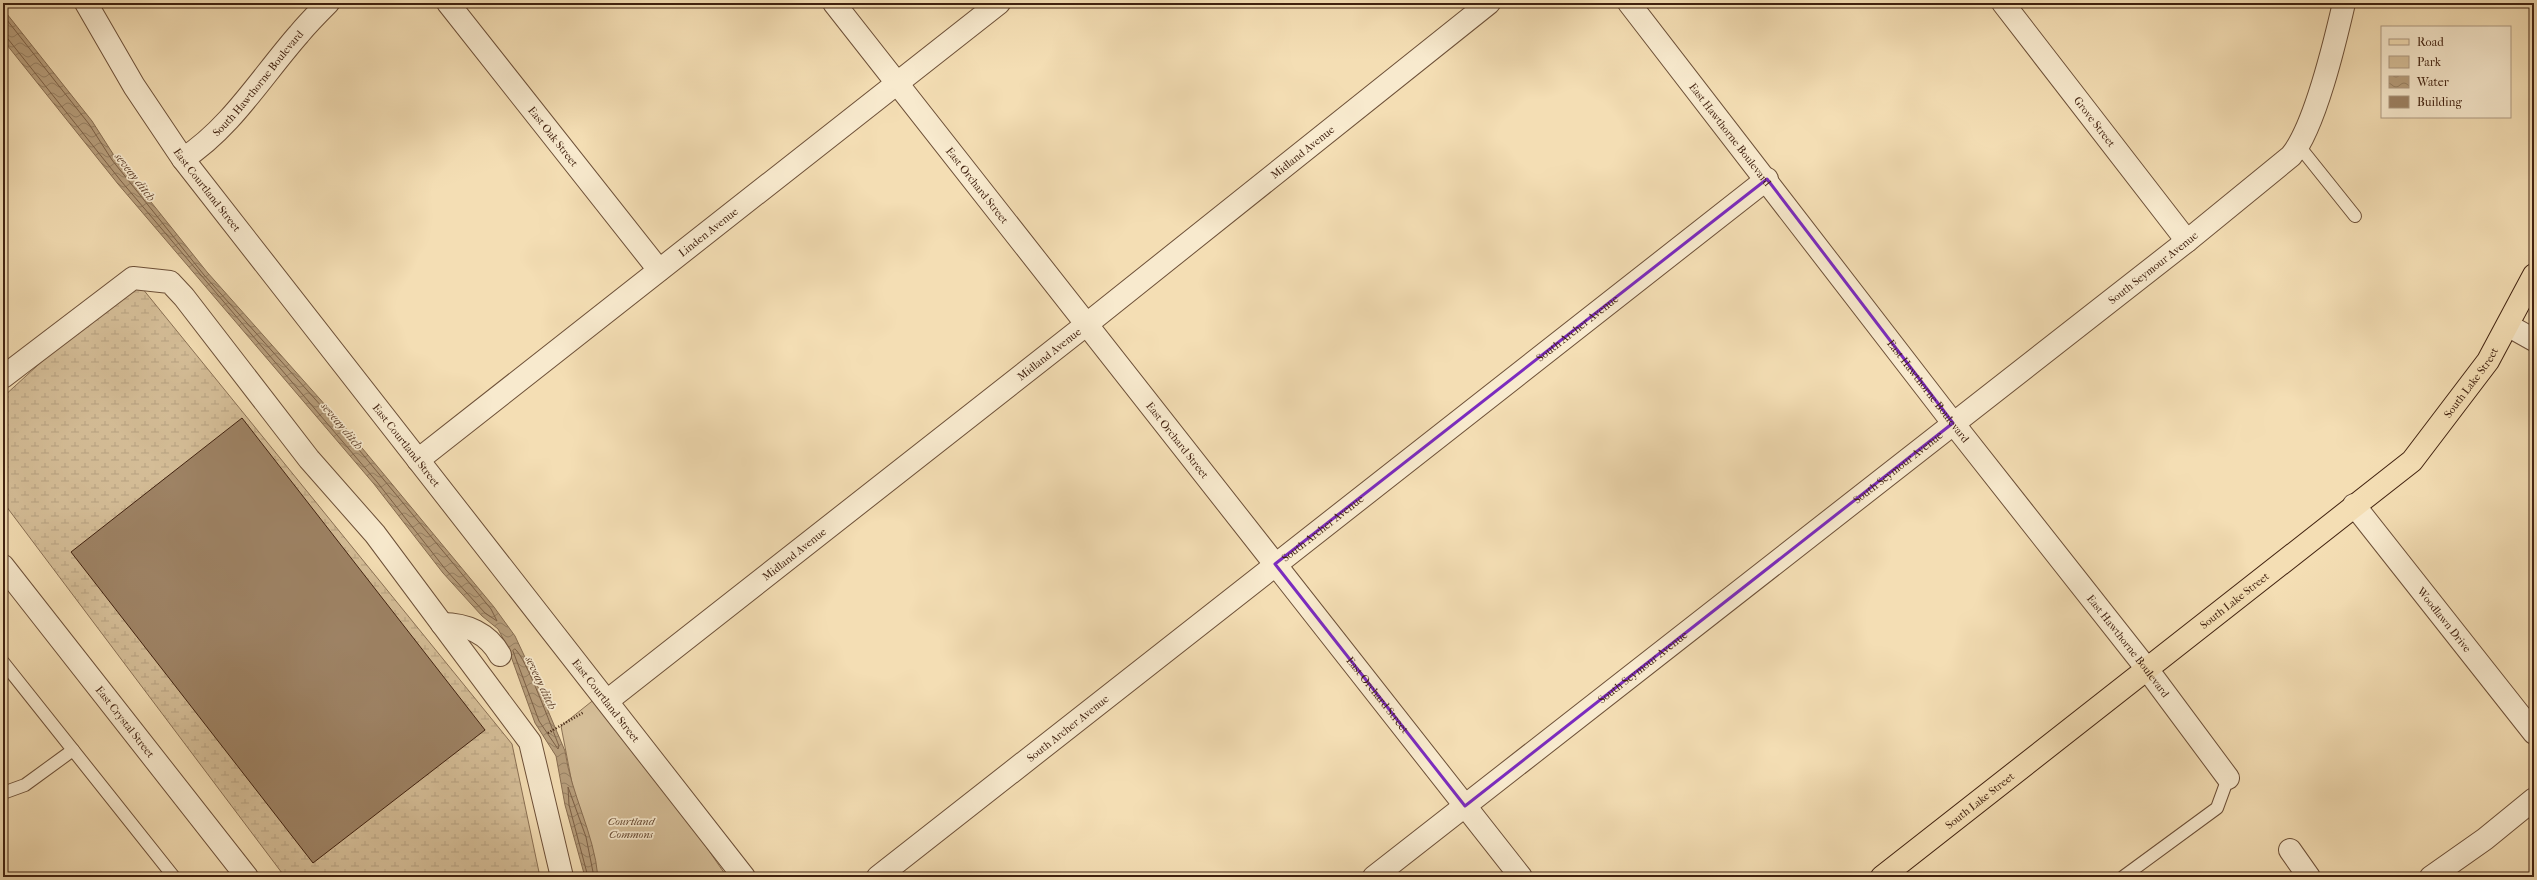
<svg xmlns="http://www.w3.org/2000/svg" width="2537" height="880" viewBox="0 0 2537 880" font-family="'IM FELL French Canon',serif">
	<defs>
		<pattern id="wetland-marsh" width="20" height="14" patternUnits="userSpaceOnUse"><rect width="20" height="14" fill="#d5be98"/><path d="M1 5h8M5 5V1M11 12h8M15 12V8" fill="none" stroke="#b8a382"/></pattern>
		<pattern id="water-waves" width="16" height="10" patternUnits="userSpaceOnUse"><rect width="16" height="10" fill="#b79e7c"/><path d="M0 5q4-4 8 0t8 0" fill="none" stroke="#968064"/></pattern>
	</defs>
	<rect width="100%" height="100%" fill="#f4deb4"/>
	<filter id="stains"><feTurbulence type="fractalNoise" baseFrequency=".005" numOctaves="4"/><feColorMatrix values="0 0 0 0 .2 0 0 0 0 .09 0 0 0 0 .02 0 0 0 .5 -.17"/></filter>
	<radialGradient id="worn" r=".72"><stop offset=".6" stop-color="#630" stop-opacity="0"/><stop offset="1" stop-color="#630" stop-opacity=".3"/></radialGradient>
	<path fill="url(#wetland-marsh)" stroke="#8a7054" d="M138 283 512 744 540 877H285L3 502V397L72 334Z"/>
	<path fill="#d5be98" stroke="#8a7054" d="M601 694 727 877H590L561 726Z"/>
	<path fill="url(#water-waves)" stroke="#876c50" d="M3 9 92 121 115 157 207 272 343 425 494 607 515 636 530 668 565 751C571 794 594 833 598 877H585L565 805 556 756 535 723 508 648 498 629 482 616 443 573 374 484 118 184 3 40Z"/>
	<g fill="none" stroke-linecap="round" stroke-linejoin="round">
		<g stroke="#7c6046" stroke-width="1">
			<path d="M3 15 89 124 112 160 204 275 340 427 491 609 497 621 485 613 446 570 377 482 121 181 8 39 3 38"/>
			<path d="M515 649C526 657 552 729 559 746L558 749 539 721 513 651Z"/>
			<path d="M588 877 569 805 568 787 586 837 594 877"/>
		</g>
	</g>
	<path fill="#9e8365" stroke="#40210f" d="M242 418 485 730 313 863 71 552Z"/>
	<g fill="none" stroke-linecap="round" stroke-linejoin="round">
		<g stroke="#6d5038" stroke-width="14">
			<g id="lane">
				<path d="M2299 146 2355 216"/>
				<path d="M3 662 174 877"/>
				<path d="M3 793 25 785 73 750"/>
				<path d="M2123 877 2217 808 2228 778"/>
			</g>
		</g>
		<g stroke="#6d5038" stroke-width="24">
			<g id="street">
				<path id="s1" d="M86 3 134 86 183 159 744 877"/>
				<path id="s2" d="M448 3 659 270"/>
				<path id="s3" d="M834 3 1521 877"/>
				<path id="s4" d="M1629 3 1953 423 2147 669 2228 778"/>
				<path id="s5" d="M2003 3 2187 241"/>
				<path id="s6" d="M183 159C231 128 262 76 299 34 308 23 318 13 328 3"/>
				<path d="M2509 326 2534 340"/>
				<path d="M3 377 133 278 170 282 184 297 309 459 375 534 530 742 562 877"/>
				<path id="s7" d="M418 460 999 3"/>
				<path id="s8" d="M2354 505 2534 733"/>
				<path id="s9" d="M3 566 247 877"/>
				<path d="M442 624C466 624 488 633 500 655"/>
				<path id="s10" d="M607 701 1087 324 1489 3"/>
				<path d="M2290 850 2309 877"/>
				<path id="s11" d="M878 877 1767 179"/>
				<path id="s12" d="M1374 877 2187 241 2291 156C2315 127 2335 42 2344 3"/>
				<path d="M2431 877 2485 839 2534 799"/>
			</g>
		</g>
		<g stroke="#40210f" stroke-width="24">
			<g id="primary">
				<path id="s13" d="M1882 877 2412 461 2488 361 2534 275"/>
			</g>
		</g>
		<path stroke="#40210f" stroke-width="2.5" stroke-dasharray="1 2" stroke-linecap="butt" d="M548 733 584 712"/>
		<use href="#lane" stroke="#f8eace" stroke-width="12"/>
		<use href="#street" stroke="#f8eace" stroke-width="22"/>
		<use href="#primary" stroke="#f4deb4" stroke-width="22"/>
	</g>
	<path fill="none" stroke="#7b2cbf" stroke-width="3" stroke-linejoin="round" d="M1767 179 1953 423 1465 806 1275 564Z"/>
	<g text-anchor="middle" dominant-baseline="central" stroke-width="3.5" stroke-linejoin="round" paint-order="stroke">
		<g font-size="11" fill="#40210f" stroke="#f8eace">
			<text stroke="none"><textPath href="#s6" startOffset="107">South Hawthorne Boulevard</textPath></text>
			<text stroke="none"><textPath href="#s5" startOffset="150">Grove Street</textPath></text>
			<text stroke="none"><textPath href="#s4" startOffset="166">East Hawthorne Boulevard</textPath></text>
			<text stroke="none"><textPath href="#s2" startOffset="170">East Oak Street</textPath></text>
			<text stroke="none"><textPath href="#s10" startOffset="886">Midland Avenue</textPath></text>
			<text stroke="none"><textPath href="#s3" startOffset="232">East Orchard Street</textPath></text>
			<text stroke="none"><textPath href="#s1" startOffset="223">East Courtland Street</textPath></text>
			<text stroke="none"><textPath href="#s7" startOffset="369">Linden Avenue</textPath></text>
			<text stroke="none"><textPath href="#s12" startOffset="989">South Seymour Avenue</textPath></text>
			<text stroke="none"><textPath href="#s11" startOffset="889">South Archer Avenue</textPath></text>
			<text stroke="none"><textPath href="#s10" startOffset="562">Midland Avenue</textPath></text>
			<text stroke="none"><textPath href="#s13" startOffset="772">South Lake Street</textPath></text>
			<text stroke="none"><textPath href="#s4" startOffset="490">East Hawthorne Boulevard</textPath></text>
			<text stroke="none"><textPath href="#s3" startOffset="556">East Orchard Street</textPath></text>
			<text stroke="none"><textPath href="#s1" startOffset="547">East Courtland Street</textPath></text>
			<text stroke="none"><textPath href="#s12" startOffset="665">South Seymour Avenue</textPath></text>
			<text stroke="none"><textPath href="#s11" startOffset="565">South Archer Avenue</textPath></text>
			<text stroke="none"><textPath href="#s10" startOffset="238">Midland Avenue</textPath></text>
			<text stroke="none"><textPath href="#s13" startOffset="448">South Lake Street</textPath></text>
			<text stroke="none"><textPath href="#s8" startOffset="146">Woodlawn Drive</textPath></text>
			<text stroke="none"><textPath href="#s4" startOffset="814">East Hawthorne Boulevard</textPath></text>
			<text stroke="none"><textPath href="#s12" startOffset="341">South Seymour Avenue</textPath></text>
			<text stroke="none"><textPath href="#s3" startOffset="880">East Orchard Street</textPath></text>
			<text stroke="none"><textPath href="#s1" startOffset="871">East Courtland Street</textPath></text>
			<text stroke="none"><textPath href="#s9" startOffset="198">East Crystal Street</textPath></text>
			<text stroke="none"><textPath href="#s11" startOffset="241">South Archer Avenue</textPath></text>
			<text stroke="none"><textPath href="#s13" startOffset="124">South Lake Street</textPath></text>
		</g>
		<g font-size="11" font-style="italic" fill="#654831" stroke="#f8eace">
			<text x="631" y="821">Courtland<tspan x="631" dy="13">Commons</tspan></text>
		</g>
		<g font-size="12" font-style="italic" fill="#644630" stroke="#f8eace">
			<text transform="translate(135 177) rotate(52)">seveay ditch</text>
			<text transform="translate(342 426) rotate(50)">seveay ditch</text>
			<text transform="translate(541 683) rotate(65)">seveay ditch</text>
		</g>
	</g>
	<rect width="2537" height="880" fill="none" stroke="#f4deb4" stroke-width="16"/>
	<rect x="4" y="4" width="2529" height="872" fill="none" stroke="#40210f" stroke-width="2"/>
	<rect x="8" y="8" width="2521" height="864" fill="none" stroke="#40210f"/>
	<rect x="2381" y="26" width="130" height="92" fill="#f8eace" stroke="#ae9a82"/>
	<rect x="2389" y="39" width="20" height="6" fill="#f4deb4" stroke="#ae9a82"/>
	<text x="2417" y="46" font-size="12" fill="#40210f">Road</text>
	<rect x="2389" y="56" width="20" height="12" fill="#d5be98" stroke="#ae9a82"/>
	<text x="2417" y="66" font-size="12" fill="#40210f">Park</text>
	<rect x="2389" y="76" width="20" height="12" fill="url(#water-waves)" stroke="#ae9a82"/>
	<text x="2417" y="86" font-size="12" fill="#40210f">Water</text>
	<rect x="2389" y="96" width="20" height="12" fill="#9e8365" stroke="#ae9a82"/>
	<text x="2417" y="106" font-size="12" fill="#40210f">Building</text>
	<rect width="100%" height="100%" filter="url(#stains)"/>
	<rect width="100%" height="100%" fill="url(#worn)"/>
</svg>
